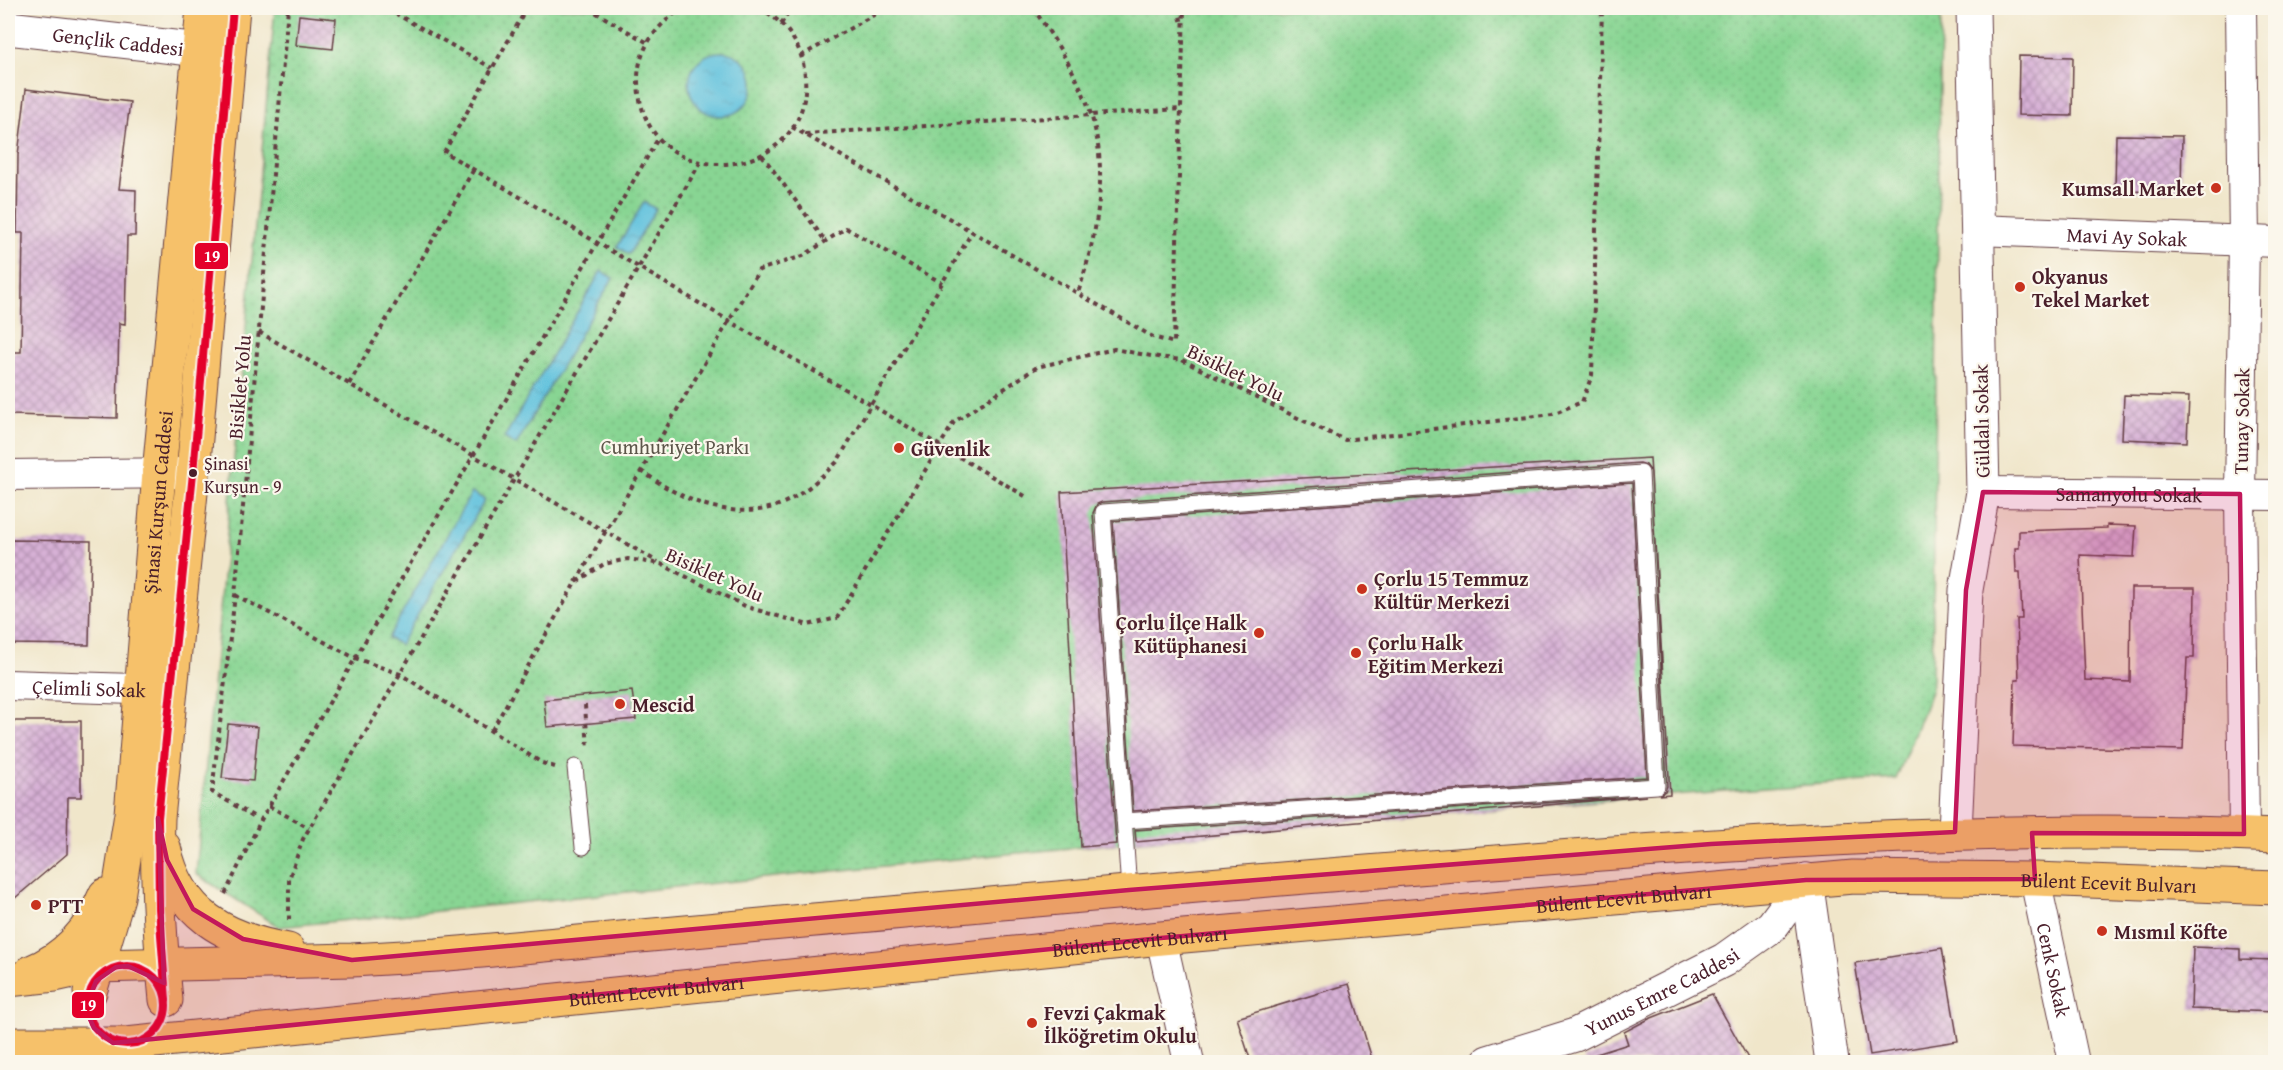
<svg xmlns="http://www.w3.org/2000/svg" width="2283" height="1070" viewBox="0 0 2283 1070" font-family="'Gentium Book Plus',serif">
	<defs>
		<pattern id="park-dots" width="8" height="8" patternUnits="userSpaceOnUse" patternTransform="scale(1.5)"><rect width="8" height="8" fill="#88d593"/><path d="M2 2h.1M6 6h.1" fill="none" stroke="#77b67f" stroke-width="1.8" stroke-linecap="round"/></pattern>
		<pattern id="water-ripples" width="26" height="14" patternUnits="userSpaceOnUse" patternTransform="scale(1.5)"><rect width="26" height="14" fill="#5fc1dd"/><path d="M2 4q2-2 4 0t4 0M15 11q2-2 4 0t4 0" fill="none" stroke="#54a5be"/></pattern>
		<pattern id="building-cross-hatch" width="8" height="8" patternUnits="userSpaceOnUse" patternTransform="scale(1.5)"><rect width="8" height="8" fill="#d7b1d6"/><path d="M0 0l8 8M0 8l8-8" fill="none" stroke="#b08fae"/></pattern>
	</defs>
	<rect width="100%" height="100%" fill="#fbf7ec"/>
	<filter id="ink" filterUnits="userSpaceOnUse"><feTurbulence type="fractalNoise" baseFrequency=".0167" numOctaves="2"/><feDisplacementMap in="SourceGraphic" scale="12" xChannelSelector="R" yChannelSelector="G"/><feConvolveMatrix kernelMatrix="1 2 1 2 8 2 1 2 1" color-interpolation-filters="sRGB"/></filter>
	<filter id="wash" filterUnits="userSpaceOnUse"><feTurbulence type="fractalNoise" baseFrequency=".008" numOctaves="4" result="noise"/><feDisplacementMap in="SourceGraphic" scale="24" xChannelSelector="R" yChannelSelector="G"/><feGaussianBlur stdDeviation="1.35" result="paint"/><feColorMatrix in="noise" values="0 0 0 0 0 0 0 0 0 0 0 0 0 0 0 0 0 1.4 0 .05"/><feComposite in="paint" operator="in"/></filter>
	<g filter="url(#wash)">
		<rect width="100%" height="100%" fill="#f0e6ca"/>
		<path fill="url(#park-dots)" stroke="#697a5f" stroke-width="1.5" d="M275 8H1941L1932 689 1896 779C1356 815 818 873 279 927L196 874Z"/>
		<g fill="url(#water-ripples)" stroke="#547084" stroke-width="1.5">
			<circle cx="721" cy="84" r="32"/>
			<path d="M644 202 656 209 629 254 617 247Z"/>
			<path d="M601 271 613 278 516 445 504 438Z"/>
			<path d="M472 492 485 500 400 645 388 638Z"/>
		</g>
		<g id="blocks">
			<g fill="url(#building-cross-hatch)">
				<path d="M299 15 336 19 333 49 296 45Z"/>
				<path d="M2019 56 2073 57 2072 116 2018 115Z"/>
				<path d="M26 89 130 102 119 189 136 190 135 236H127L125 324 119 323 117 418 11 415 12 352H21L23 233H17L18 155Z"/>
				<path d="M2116 135 2182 136 2181 192 2115 191Z"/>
				<path d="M2124 395 2189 397 2187 442 2122 439Z"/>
				<path d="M1650 458 1670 794 1659 795 1665 791 1667 786 1651 472 1646 465 1640 463 1102 502 1097 504 1093 513 1116 844 1081 847 1061 492Z"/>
				<path d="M1632 483 1647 777 1133 811 1113 521Z"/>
				<path d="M2107 525 2136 526 2134 557 2080 555 2085 680 2130 682 2131 588H2195L2194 658H2187L2183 750 2013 746 2015 680H2019L2017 619H2022L2020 572H2016L2015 548H2019V531L2107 528Z"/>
				<path d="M8 540 91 541 89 645 8 644Z"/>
				<path d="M632 691 636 719 547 727 544 700Z"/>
				<path d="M8 721H81V797H68L67 854 8 904Z"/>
				<path d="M228 724 258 727 253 781 222 778Z"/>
				<path d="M1647 796 1136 842 1135 830Z"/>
				<path d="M2193 947 2240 949V959L2276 960V1012L2191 1009Z"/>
				<path d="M1942 948 1958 1041 1870 1055 1855 963Z"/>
				<path d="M1349 984 1373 1062H1251L1237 1018Z"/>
				<path d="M1712 994 1750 1062H1585L1584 1058 1628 1044 1624 1032 1649 1019Z"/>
			</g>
		</g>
	</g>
	<g filter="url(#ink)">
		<use href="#blocks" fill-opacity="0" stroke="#633d43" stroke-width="1.5"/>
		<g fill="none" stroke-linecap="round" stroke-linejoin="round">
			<g stroke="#633d43" stroke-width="17">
				<g id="service">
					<path d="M575 767 583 847"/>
					<path d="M1124 821 1657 786 1641 473 1103 512 1129 890"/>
				</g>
			</g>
			<g stroke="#633d43" stroke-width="32">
				<g id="minor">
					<path d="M2241 8 2244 241 2240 494 2244 834"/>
					<path id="s1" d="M1977 230 2276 242"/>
					<path d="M8 475 184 473"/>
					<path id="s2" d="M1983 492 2276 495"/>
					<path id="s3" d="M8 685 165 690"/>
					<path id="s4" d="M2035 879 2074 1062"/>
					<path d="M1161 938 1189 1062"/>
				</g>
			</g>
			<g stroke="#633d43" stroke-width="35">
				<g id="tertiary">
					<path id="s5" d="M8 28 226 53"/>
					<path d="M1955 832 1966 590 1983 492 1973 8"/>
					<path d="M1806 880 1832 1062"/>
					<path id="s6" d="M1488 1062 1575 1035 1724 960 1772 926 1806 880"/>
				</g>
			</g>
			<g stroke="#633d43" stroke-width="35">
				<g id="primary">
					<path d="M164 847C179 915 225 939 288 950"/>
					<path d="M31 972C67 957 90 931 105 895"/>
					<path d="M8 980 55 975 96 966 352 960 437 955C772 924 1107 892 1443 866 1721 844 1996 823 2276 836"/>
					<path id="s7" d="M90 992 118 897 131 814 159 473 203 8"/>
					<path d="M166 1000C160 939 156 879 158 818L193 473 233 8"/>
					<path id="s8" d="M8 1044H126L1161 938 1853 877 2035 879 2276 888"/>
				</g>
			</g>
			<g stroke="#633d43" stroke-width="4" stroke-dasharray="4.5 4.5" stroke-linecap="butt">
				<path d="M394 8 391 11 492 68"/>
				<path d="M527 8 444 152 1025 496"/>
				<path d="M588 8 648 43"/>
				<path d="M684 8C658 22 637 50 638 81 641 205 828 183 803 63 798 39 780 18 759 8"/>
				<path d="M1033 8C1060 47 1089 92 1097 139 1106 191 1094 244 1078 293"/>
				<path d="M1178 8 1182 24"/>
				<path d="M781 24 791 8"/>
				<path d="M801 56 886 8"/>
				<path d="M792 127 1153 337 1174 343 1184 8"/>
				<path d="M805 134 1181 109"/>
				<path d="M762 155 826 242"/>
				<path d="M259 332 658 562"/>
				<path d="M349 384 474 169"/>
				<path d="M641 471C654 479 667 489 681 495 710 510 751 517 781 504 803 495 820 478 837 462L972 232"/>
				<path d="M576 582 759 270 803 256 846 228 942 283"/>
				<path d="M235 595 355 658 400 674 542 763 555 767"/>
				<path d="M585 705 588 749"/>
				<path d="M492 730 575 583 604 564 628 559 661 564 747 607 808 625 837 618 954 422 1037 367 1114 349 1151 356 1182 360 1304 421 1345 440 1552 414 1582 402 1592 375 1602 8"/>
				<path d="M269 806 309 828"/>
				<path d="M253 816 212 792 235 595 288 8"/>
				<path d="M225 894 262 818 659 137"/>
				<path d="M289 920V879L303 839 700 163"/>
			</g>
			<use href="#service" stroke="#fff" stroke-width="15"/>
			<use href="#minor" stroke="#fff" stroke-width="30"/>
			<use href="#tertiary" stroke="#fff" stroke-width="33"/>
			<use href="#primary" stroke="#f6c16b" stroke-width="33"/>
			<g stroke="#fbf7ec" stroke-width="12">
				<g id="bus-1">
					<circle cx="127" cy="1005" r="39"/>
					<path d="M166 1000 159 909 158 818 193 473 233 8"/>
				</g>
			</g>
			<use href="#bus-1" stroke="#e4002b" stroke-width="8"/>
		</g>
	</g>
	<path fill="#c2185b" fill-opacity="0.2" stroke="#c2185b" stroke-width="4.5" stroke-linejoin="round" d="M1983 492 2240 494 2244 834 2032 833 2035 879 1806 880 1161 938 113 1043 94 1028 89 1017 87 1004 96 981 116 967 128 966 164 983 158 818 167 860 193 909 243 939 352 960 1129 890 1711 844 1955 832 1966 590Z"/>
	<g fill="#c8321e" stroke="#fbf7ec" stroke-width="2">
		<circle cx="2216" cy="188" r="6"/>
		<circle cx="2020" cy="287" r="6"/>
		<circle cx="899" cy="448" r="6"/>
		<circle cx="1362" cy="589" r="6"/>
		<circle cx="1259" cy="633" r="6"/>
		<circle cx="1356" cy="653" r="6"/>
		<circle cx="620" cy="704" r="6"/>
		<circle cx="36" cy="905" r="6"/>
		<circle cx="2102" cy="931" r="6"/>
		<circle cx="1032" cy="1023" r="6"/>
	</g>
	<circle fill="#4a1f2b" stroke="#fbf7ec" stroke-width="2" cx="193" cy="473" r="5"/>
	<g text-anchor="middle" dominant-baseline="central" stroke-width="4.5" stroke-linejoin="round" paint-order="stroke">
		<g font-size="18" fill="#4a1f2b" stroke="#fbf7ec" text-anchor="start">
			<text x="204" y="463">Şinasi<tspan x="204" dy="23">Kurşun - 9</tspan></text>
		</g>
		<g font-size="20" fill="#4a1f2b" stroke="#fbf7ec">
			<text stroke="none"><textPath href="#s5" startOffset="111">Gençlik Caddesi</textPath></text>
			<text stroke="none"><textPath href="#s1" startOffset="150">Mavi Ay Sokak</textPath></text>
			<text transform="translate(1236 372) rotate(26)">Bisiklet Yolu</text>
			<text transform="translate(239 387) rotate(-85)">Bisiklet Yolu</text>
			<text transform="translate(1981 421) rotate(-91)">Güldalı Sokak</text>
			<text transform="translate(2241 421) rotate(-89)">Tunay Sokak</text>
			<text stroke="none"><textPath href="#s2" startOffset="146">Samanyolu Sokak</textPath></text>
			<text stroke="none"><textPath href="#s7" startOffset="496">Şinasi Kurşun Caddesi</textPath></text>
			<text transform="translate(715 574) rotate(24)">Bisiklet Yolu</text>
			<text stroke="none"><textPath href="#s3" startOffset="81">Çelimli Sokak</textPath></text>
			<text stroke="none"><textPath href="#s8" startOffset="2109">Bülent Ecevit Bulvarı</textPath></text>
			<text stroke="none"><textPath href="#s8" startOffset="1623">Bülent Ecevit Bulvarı</textPath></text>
			<text stroke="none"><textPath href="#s8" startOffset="1137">Bülent Ecevit Bulvarı</textPath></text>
			<text stroke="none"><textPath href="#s4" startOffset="93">Cenk Sokak</textPath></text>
			<text stroke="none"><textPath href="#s8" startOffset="651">Bülent Ecevit Bulvarı</textPath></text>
			<text stroke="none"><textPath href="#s6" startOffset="188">Yunus Emre Caddesi</textPath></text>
		</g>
		<g font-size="20" font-weight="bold" fill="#4a1f2b" stroke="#fbf7ec" text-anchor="start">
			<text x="2204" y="188" text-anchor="end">Kumsall Market</text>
			<text x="2032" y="276">Okyanus<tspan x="2032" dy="23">Tekel Market</tspan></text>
			<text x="911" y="448">Güvenlik</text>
			<text x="1374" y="578">Çorlu 15 Temmuz<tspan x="1374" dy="23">Kültür Merkezi</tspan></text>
			<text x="1247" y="622" text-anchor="end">Çorlu İlçe Halk<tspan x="1247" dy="23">Kütüphanesi</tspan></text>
			<text x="1368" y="642">Çorlu Halk<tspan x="1368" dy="23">Eğitim Merkezi</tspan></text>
			<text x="632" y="704">Mescid</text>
			<text x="48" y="905">PTT</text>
			<text x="2114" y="931">Mısmıl Köfte</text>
			<text x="1044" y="1012">Fevzi Çakmak<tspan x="1044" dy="23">İlköğretim Okulu</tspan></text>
		</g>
		<g font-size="20" fill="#5d564a" stroke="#fbf7ec">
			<text x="675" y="446">Cumhuriyet Parkı</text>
		</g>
	</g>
	<g stroke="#fbf7ec" stroke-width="2">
		<rect x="194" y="242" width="35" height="28" rx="6" fill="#e4002b"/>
		<rect x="71" y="991" width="34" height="28" rx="6" fill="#e4002b"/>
	</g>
	<g font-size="16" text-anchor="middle" font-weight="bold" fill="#fff">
		<text x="212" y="262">19</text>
		<text x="88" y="1011">19</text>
	</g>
	<rect width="2283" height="1070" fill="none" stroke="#fbf7ec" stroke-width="30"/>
</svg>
